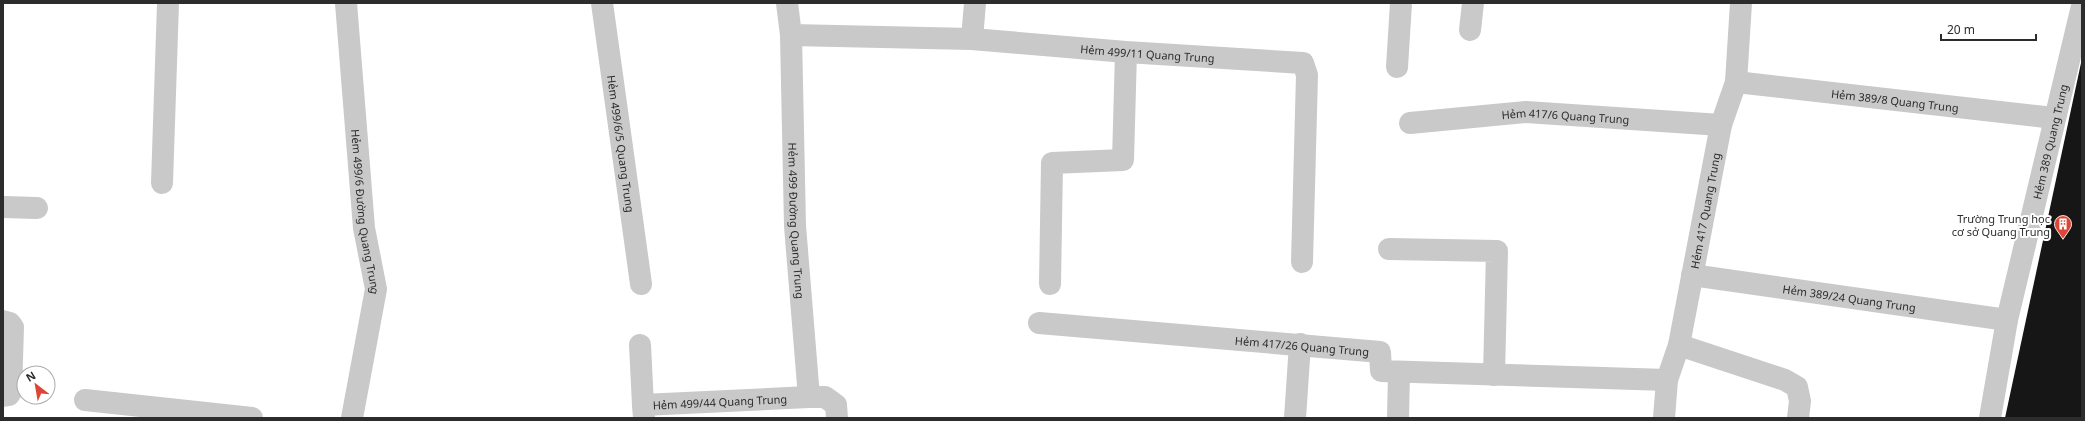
<svg xmlns="http://www.w3.org/2000/svg" width="2085" height="421" viewBox="0 0 2085 421" font-family="'Noto Sans',sans-serif">
	<defs>
		<filter id="shadow"><feDropShadow dx="3.5" dy="3.5" stdDeviation="1" flood-color="#0004"/></filter>
	</defs>
	<rect width="100%" height="100%" fill="#fff"/>
	<path fill="#131313" filter="url(#shadow)" d="M2081 63 2082 418H2005Z"/>
	<g fill="none" stroke-linecap="round" stroke-linejoin="round">
		<g stroke="#c9c9c9" stroke-width="22">
			<path id="s1" d="M346 3 364 228 376 289 352 418"/>
			<path id="s2" d="M602 3 641 284"/>
			<path id="s3" d="M787 3 791 35 795 226 809 397H825L836 405 837 418"/>
			<path d="M1470 30 1473 3"/>
			<path id="s4" d="M791 35 972 39 1126 52 1303 63 1307 75 1302 262"/>
			<path d="M972 39 975 3"/>
			<path d="M1397 67 1401 3"/>
			<path id="s5" d="M1736 82 2054 118"/>
			<path id="s6" d="M1410 123 1526 112 1721 125"/>
			<path d="M162 183 168 3"/>
			<path d="M3 207 37 208"/>
			<path d="M1389 249 1497 251 1494 375"/>
			<path id="s7" d="M1692 275 2007 320"/>
			<path d="M1050 284 1052 163 1123 160 1126 52"/>
			<path d="M3 321 10 323 13 327 11 392 9 395 3 396"/>
			<path id="s8" d="M1039 323 1380 352 1381 371 1667 380"/>
			<path d="M640 345 643 405"/>
			<path d="M1679 345 1785 380 1797 387 1800 401 1798 418"/>
			<path d="M85 400 252 418"/>
			<path id="s9" d="M644 418 643 405 809 397"/>
			<path d="M1295 418 1300 344"/>
			<path d="M1398 418 1399 372"/>
			<path id="s10" d="M1664 418 1667 380 1679 345 1721 125 1736 82 1741 3"/>
			<path id="s11" d="M1990 418 2007 320 2082 6"/>
		</g>
	</g>
	<defs>
		<g id="building-pin" transform="scale(0.9)"><path d="M0 17L-7.5 6A9.5 9.5 0 1 1 7.5 6Z" fill="#dc4636" stroke="#fff"/><path d="M-4-6H4V6H1V3H-1V6H-4ZM-2.5-4.3h1.7v1.8h-1.7ZM.8-4.3h1.7v1.8H.8ZM-2.5-1h1.7V.8h-1.7ZM.8-1h1.7V.8H.8Z" fill="#fff"/></g>
	</defs>
	<g fill-rule="evenodd">
		<use href="#building-pin" x="2063" y="224"/>
	</g>
	<g text-anchor="middle" dominant-baseline="central" stroke-width="4" stroke-linejoin="round" paint-order="stroke">
		<g font-size="11" fill="#2c2c2c" stroke="#fff">
			<text stroke="none"><textPath href="#s4" startOffset="357">Hẻm 499/11 Quang Trung</textPath></text>
			<text stroke="none"><textPath href="#s5" startOffset="160">Hẻm 389/8 Quang Trung</textPath></text>
			<text stroke="none"><textPath href="#s6" startOffset="156">Hẻm 417/6 Quang Trung</textPath></text>
			<text stroke="none"><textPath href="#s11" startOffset="283">Hẻm 389 Quang Trung</textPath></text>
			<text stroke="none"><textPath href="#s2" startOffset="142">Hẻm 499/6/5 Quang Trung</textPath></text>
			<text stroke="none"><textPath href="#s1" startOffset="210">Hẻm 499/6 Đường Quang Trung</textPath></text>
			<text stroke="none"><textPath href="#s10" startOffset="212">Hẻm 417 Quang Trung</textPath></text>
			<text stroke="none"><textPath href="#s3" startOffset="218">Hẻm 499 Đường Quang Trung</textPath></text>
			<text stroke="none"><textPath href="#s7" startOffset="159">Hẻm 389/24 Quang Trung</textPath></text>
			<text stroke="none"><textPath href="#s8" startOffset="264">Hẻm 417/26 Quang Trung</textPath></text>
			<text stroke="none"><textPath href="#s9" startOffset="90">Hẻm 499/44 Quang Trung</textPath></text>
		</g>
		<g font-size="11" fill="#2c2c2c" stroke="#fff" text-anchor="end">
			<text x="2050" y="218">Trường Trung học<tspan x="2050" dy="13">cơ sở Quang Trung</tspan></text>
		</g>
	</g>
	<rect width="2085" height="421" fill="none" stroke="#2c2c2c" stroke-width="8"/>
	<g transform="translate(36 385) rotate(329)"><circle r="19" fill="#ffffff" stroke="#ababab"/>
	<path d="M0-3L7 15L0 10L-7 15Z" fill="#dc4636"/>
	<text y="-6" font-size="11" font-weight="bold" text-anchor="middle" fill="#2c2c2c">N</text>
	</g>
	<path d="M1941 34v6h95v-6" fill="none" stroke="#2c2c2c" stroke-width="2"/>
	<text x="1947" y="34" font-size="12" fill="#2c2c2c" stroke="#ffffff" stroke-width="3" paint-order="stroke">20 m</text>
</svg>
